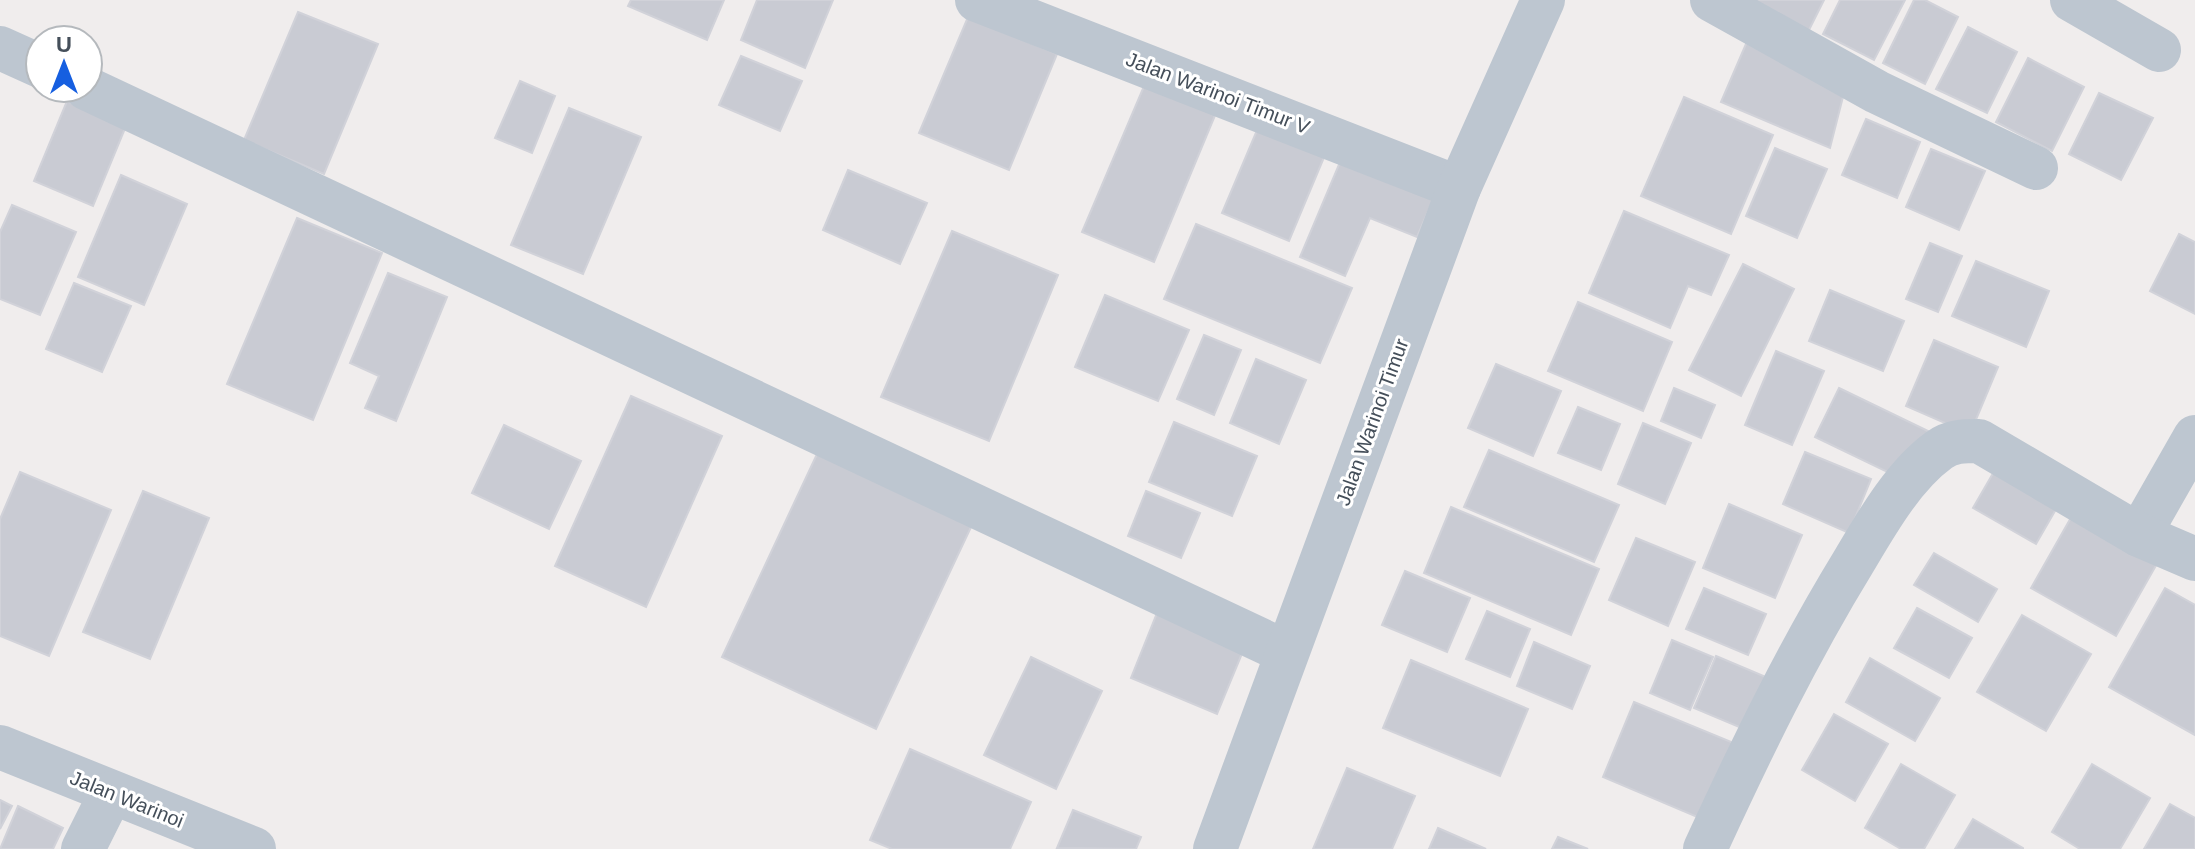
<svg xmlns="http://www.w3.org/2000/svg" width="2195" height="849" viewBox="0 0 2195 849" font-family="Arial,sans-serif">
	<rect width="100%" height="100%" fill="#f0eded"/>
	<g fill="#c9cbd3" stroke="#d1d2d9" stroke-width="2">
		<path d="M631 0H724L707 40 628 6Z"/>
		<path d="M757 0H833L805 68 741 40Z"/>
		<path d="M1723 0H1824L1804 40Z"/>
		<path d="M1840 0H1905L1874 60 1823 34Z"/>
		<path d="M1914 0H1925L1958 17 1925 84 1883 63Z"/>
		<path d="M298 12 378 44 324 174 244 140Z"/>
		<path d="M968 17 1057 54 1009 170 919 133Z"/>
		<path d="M1968 27 2017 52 1987 113 1936 89Z"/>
		<path d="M1752 30 1845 89 1830 148 1721 102Z"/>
		<path d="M741 56 802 81 780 131 719 105Z"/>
		<path d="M2028 58 2084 87 2052 151 1996 122Z"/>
		<path d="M1150 72 1221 101 1154 262 1082 232Z"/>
		<path d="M520 81 555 96 532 153 495 138Z"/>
		<path d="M2099 93 2153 118 2121 180 2069 154Z"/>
		<path d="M1684 97 1773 135 1731 234 1641 196Z"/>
		<path d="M67 101 126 126 93 206 34 181Z"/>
		<path d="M569 108 641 137 583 274 511 245Z"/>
		<path d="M1263 116 1330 143 1289 241 1222 213Z"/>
		<path d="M1866 119 1920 142 1897 198 1842 175Z"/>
		<path d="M1775 148 1827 169 1797 238 1746 216Z"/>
		<path d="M1931 149 1985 171 1959 230 1906 207Z"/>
		<path d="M1343 155 1436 193 1417 237 1370 218 1345 276 1300 257Z"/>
		<path d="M848 170 927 203 900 264 823 230Z"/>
		<path d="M121 175 187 204 144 305 78 277Z"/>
		<path d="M12 205 76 232 40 315 0 299V232Z"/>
		<path d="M1624 211 1729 255 1711 295 1688 286 1670 328 1589 293Z"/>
		<path d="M297 218 382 253 313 420 227 384Z"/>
		<path d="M1196 224 1352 288 1320 363 1164 299Z"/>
		<path d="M952 231 1058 275 989 441 881 397Z"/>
		<path d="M2179 234 2195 242V314L2150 291Z"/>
		<path d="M1930 243 1962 256 1938 312 1906 299Z"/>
		<path d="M1976 261 2049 291 2026 347 1952 316Z"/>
		<path d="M1743 264 1794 289 1741 396 1689 370Z"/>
		<path d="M388 273 447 297 396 421 365 408 379 376 350 363Z"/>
		<path d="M74 283 131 306 102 372 46 349Z"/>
		<path d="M1830 290 1904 321 1883 371 1809 341Z"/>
		<path d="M1105 295 1189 330 1158 401 1075 367Z"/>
		<path d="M1578 302 1672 342 1643 411 1548 371Z"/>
		<path d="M1204 335 1241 350 1214 415 1177 399Z"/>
		<path d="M1934 340 1998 367 1970 434 1906 406Z"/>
		<path d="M1776 351 1824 371 1792 445 1745 425Z"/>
		<path d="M1256 359 1306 380 1279 444 1230 423Z"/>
		<path d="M1496 364 1561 391 1533 456 1468 428Z"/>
		<path d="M1674 388 1715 405 1701 438 1661 421Z"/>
		<path d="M1839 388 1928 431 1904 480 1815 437Z"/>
		<path d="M631 396 722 436 646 607 555 566Z"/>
		<path d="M1578 407 1620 424 1601 470 1558 453Z"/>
		<path d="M1174 422 1257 456 1232 516 1149 482Z"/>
		<path d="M1643 423 1691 443 1665 504 1618 484Z"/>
		<path d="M504 425 581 461 549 529 472 493Z"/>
		<path d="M1489 450 1619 505 1594 562 1464 507Z"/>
		<path d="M1805 452 1871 479 1849 533 1783 504Z"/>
		<path d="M817 454 972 525 876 729 722 657Z"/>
		<path d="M1996 468 2059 504 2036 544 1973 508Z"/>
		<path d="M20 472 111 510 49 656 0 636V519Z"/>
		<path d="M143 491 209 518 150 659 83 632Z"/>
		<path d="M1146 491 1200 513 1181 558 1128 536Z"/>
		<path d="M1729 504 1802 535 1775 598 1703 568Z"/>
		<path d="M1451 507 1599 569 1571 635 1424 573Z"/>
		<path d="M2077 507 2162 555 2116 636 2031 588Z"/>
		<path d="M1636 538 1695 562 1668 626 1609 600Z"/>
		<path d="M1934 553 1997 589 1978 622 1914 585Z"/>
		<path d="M1405 571 1470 598 1447 652 1382 625Z"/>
		<path d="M1704 588 1766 614 1748 655 1686 629Z"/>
		<path d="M2165 588 2195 605V735L2109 687Z"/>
		<path d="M1161 603 1248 639 1217 714 1131 678Z"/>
		<path d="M1917 608 1972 638 1949 678 1894 648Z"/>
		<path d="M1487 611 1530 629 1510 677 1466 659Z"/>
		<path d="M2022 615 2091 654 2046 731 1977 692Z"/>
		<path d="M1672 640 1713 657 1690 710 1650 693Z"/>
		<path d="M1534 642 1590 666 1572 709 1517 686Z"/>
		<path d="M1716 656 1773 680 1751 732 1694 708Z"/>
		<path d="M1031 657 1102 691 1056 789 984 755Z"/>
		<path d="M1870 658 1940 698 1915 741 1846 702Z"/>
		<path d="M1411 660 1528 709 1500 776 1383 728Z"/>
		<path d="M1634 702 1741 746 1709 822 1603 777Z"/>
		<path d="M1834 714 1888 744 1855 801 1802 770Z"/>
		<path d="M910 749 1031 802 1010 849H892L870 840Z"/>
		<path d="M1901 764 1955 795 1924 849H1901L1865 828Z"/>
		<path d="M2092 764 2150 798 2120 849H2080L2052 832Z"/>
		<path d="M1347 768 1415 796 1392 849H1313Z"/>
		<path d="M0 800 12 806 0 829Z"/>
		<path d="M2170 804 2195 818V849H2144Z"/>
		<path d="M18 806 63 828 53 849H0Z"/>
		<path d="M1073 810 1141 837 1136 849 1057 848Z"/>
		<path d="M1973 819 2023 848V849H1955Z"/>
		<path d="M1438 828 1486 849H1429Z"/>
		<path d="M1558 837 1588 849H1552Z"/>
	</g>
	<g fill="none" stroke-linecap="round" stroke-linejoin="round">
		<g stroke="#bdc6d0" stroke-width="44">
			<path d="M977 0 1459 188"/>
			<path d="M1712 0 1877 92 2036 168"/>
			<path d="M2072 0 2159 50"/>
			<path d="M0 48 40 66"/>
			<path d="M86 88 1286 652"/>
			<path d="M2139 535 2195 437"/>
			<path d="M0 747 254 849"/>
			<path d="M83 849 111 793"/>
			<path d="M1215 849 1459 188 1543 0"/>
			<path d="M1705 849C1750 751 1797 654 1854 561 1876 524 1903 476 1939 450 1951 441 1964 441 1979 441L2139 535 2195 559"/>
		</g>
	</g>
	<g text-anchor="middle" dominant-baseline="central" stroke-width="6" stroke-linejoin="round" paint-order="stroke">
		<g font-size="20" fill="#454f5a" stroke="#fff">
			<text transform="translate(1218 93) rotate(21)">Jalan Warinoi Timur V</text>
			<text transform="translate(1372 422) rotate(-70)">Jalan Warinoi Timur</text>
			<text transform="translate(127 799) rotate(22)">Jalan Warinoi</text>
		</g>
	</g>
	<g transform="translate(64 64)"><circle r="38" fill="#ffffff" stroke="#b5b9bd" stroke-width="2"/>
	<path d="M0-6L14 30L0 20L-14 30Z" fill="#165fe0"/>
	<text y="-12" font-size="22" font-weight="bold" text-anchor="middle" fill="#454f5a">U</text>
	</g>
</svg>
